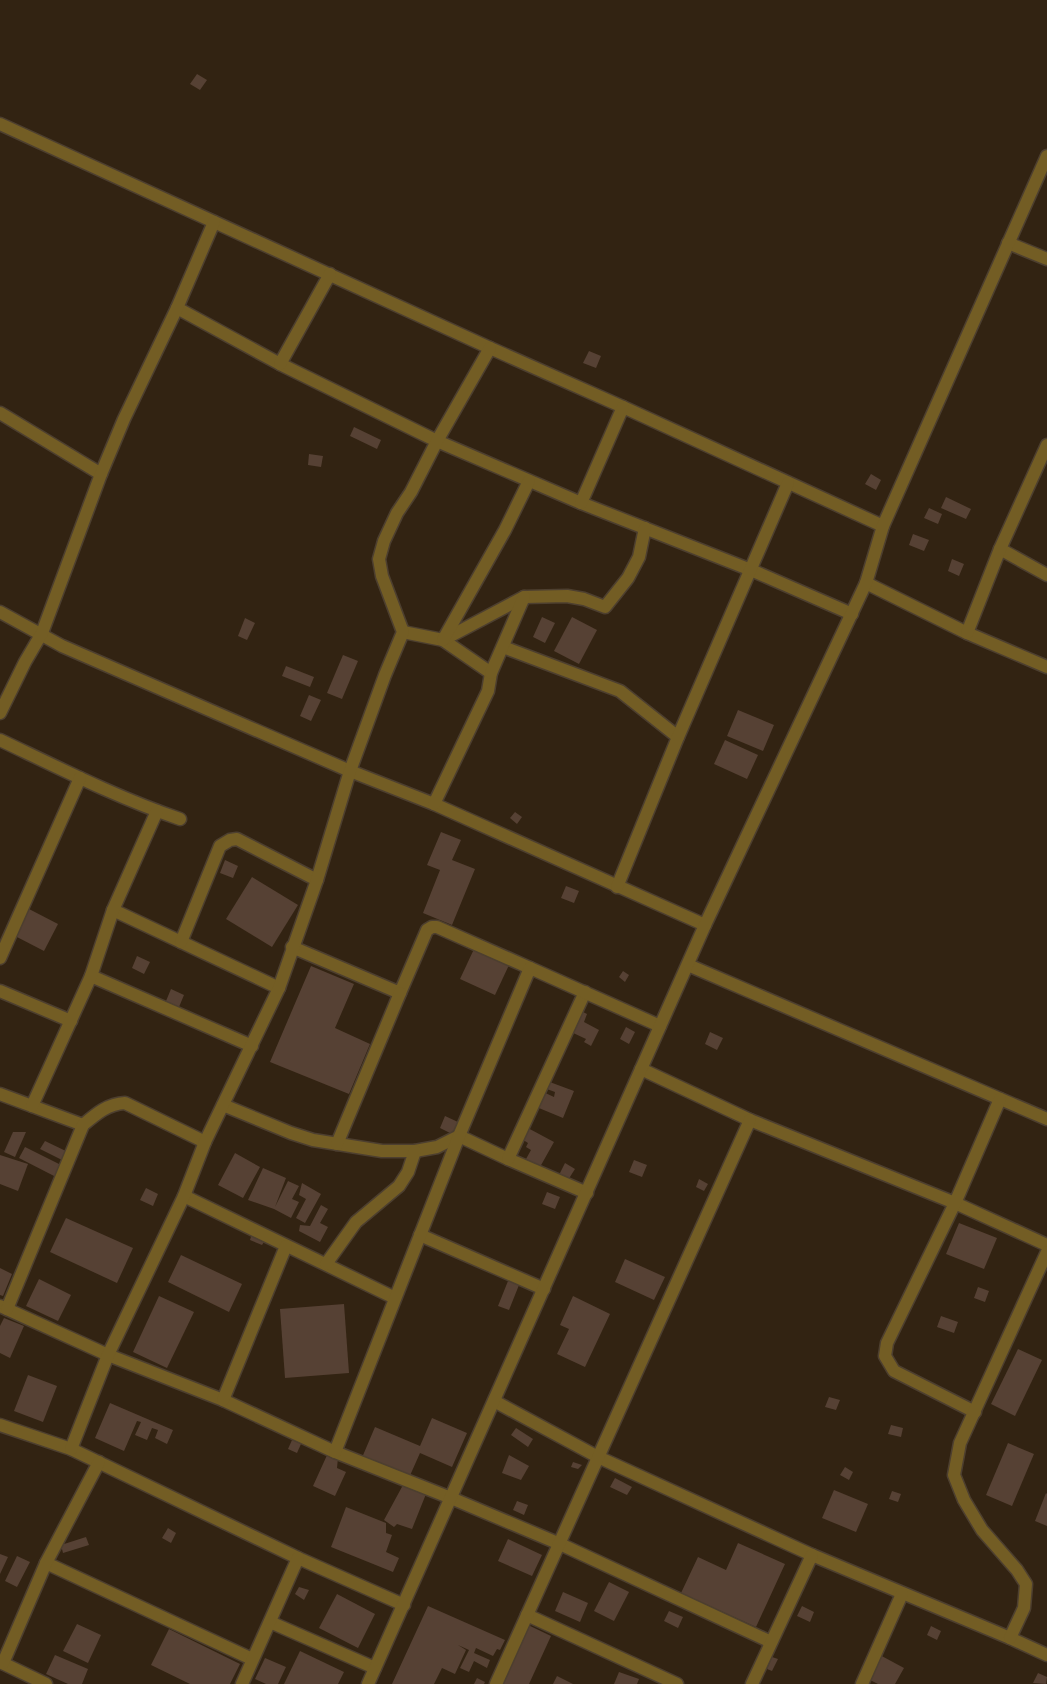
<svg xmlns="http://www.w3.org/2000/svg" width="1047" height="1684" viewBox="0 0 1047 1684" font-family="Roboto,sans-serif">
	<rect width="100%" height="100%" fill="#322312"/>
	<g fill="#564134">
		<path d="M197 74 207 80 200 90 190 84Z"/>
		<path d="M589 351 601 356 596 368 583 363Z"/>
		<path d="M354 427 381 440 377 449 350 436Z"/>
		<path d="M309 454 323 456 321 467 308 465Z"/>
		<path d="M871 474 881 480 876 490 865 484Z"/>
		<path d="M946 497 971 509 966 519 941 508Z"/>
		<path d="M929 508 942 514 938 524 924 518Z"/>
		<path d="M913 534 929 540 924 551 909 545Z"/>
		<path d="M952 559 964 564 959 576 948 571Z"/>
		<path d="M542 617 555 623 545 643 533 637Z"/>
		<path d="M572 617 597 630 579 664 554 651Z"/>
		<path d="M245 618 255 623 247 640 238 636Z"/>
		<path d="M343 655 358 661 342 699 327 693Z"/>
		<path d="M286 666 314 677 310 687 282 676Z"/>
		<path d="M309 695 321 700 311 721 300 716Z"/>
		<path d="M738 710 774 725 763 751 727 736Z"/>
		<path d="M725 740 758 755 747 779 714 764Z"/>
		<path d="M515 812 522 817 517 824 510 818Z"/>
		<path d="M441 832 461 840 452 860 475 869 452 925 423 913 440 870 427 865Z"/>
		<path d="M225 860 238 866 233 878 220 873Z"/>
		<path d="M252 877 298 905 272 947 226 919Z"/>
		<path d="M566 886 579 891 574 903 561 898Z"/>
		<path d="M29 909 58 924 44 951 15 936Z"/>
		<path d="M474 949 509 965 495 995 460 979Z"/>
		<path d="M137 956 150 962 144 974 132 968Z"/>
		<path d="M311 966 354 984 335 1028 370 1044 349 1094 270 1062Z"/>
		<path d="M623 971 629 975 625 982 619 977Z"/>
		<path d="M171 989 184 995 179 1007 166 1001Z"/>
		<path d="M579 1010 587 1014 584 1022 599 1030 591 1046 584 1042 586 1039 569 1031Z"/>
		<path d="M626 1027 635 1032 629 1044 620 1039Z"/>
		<path d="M710 1032 723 1038 717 1050 705 1044Z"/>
		<path d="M547 1081 574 1091 563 1118 534 1106 541 1091 554 1097 555 1092 544 1088Z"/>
		<path d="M445 1116 458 1122 452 1134 440 1128Z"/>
		<path d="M526 1127 554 1142 540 1167 526 1159 531 1150 526 1147 528 1143 520 1138Z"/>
		<path d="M13 1132H26L15 1157 4 1152Z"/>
		<path d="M45 1141 70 1153 66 1162 40 1149Z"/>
		<path d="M25 1147 61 1165 56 1177 19 1158Z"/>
		<path d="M235 1153 260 1167 243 1198 218 1185Z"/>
		<path d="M0 1155 28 1164 18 1191 0 1184Z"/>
		<path d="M634 1160 647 1165 642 1177 629 1172Z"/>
		<path d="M565 1163 575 1169 568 1180 559 1175Z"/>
		<path d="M263 1168 286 1178 275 1207 288 1181 299 1186 292 1199 299 1202 291 1218 274 1209 248 1200Z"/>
		<path d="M699 1179 708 1184 704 1191 696 1187Z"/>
		<path d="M302 1183 321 1194 305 1223 296 1218 306 1199 299 1195Z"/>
		<path d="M146 1188 158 1194 153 1206 140 1200Z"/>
		<path d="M547 1192 560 1197 555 1209 542 1204Z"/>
		<path d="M321 1205 328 1209 320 1223 328 1227 320 1242 299 1231 300 1225 310 1226Z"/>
		<path d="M66 1218 133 1248 117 1283 50 1252Z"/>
		<path d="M959 1223 997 1238 984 1269 946 1254Z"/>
		<path d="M252 1233 266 1239 262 1245 250 1240Z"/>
		<path d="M181 1255 242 1284 229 1312 168 1282Z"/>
		<path d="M625 1259 665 1277 654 1300 615 1282Z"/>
		<path d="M0 1268 12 1274 3 1296 0 1295Z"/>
		<path d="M39 1279 71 1295 58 1321 26 1306Z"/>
		<path d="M508 1281 519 1285 509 1310 498 1306Z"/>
		<path d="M978 1287 989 1291 985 1302 974 1298Z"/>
		<path d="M159 1296 194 1312 167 1368 133 1352Z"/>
		<path d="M573 1296 610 1314 585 1367 557 1354 569 1329 560 1325Z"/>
		<path d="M344 1304 349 1373 285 1378 280 1309Z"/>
		<path d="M941 1316 958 1322 954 1333 937 1327Z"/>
		<path d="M4 1318 24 1326 10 1358 0 1353V1326Z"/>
		<path d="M1018 1349 1042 1360 1015 1416 991 1404Z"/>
		<path d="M28 1375 57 1386 43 1422 14 1411Z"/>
		<path d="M829 1397 840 1400 836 1410 825 1407Z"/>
		<path d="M110 1403 173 1430 167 1444 155 1438 158 1430 152 1428 147 1440 135 1435 141 1422 137 1421 124 1451 95 1438Z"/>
		<path d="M432 1418 467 1433 452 1467 420 1453 408 1480 361 1460 375 1427 420 1446Z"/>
		<path d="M891 1425 903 1428 901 1437 888 1434Z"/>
		<path d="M516 1428 533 1439 528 1447 511 1435Z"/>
		<path d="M292 1440 301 1444 297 1453 288 1449Z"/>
		<path d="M1008 1443 1034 1454 1012 1506 986 1495Z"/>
		<path d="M328 1453 338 1458 337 1468 346 1472 335 1496 313 1486Z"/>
		<path d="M509 1455 529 1466 521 1480 502 1473Z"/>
		<path d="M573 1462 582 1465 578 1469 571 1467Z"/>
		<path d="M845 1467 853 1472 849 1480 840 1475Z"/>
		<path d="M615 1478 632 1487 627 1495 610 1487Z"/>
		<path d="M403 1485 426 1494 412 1529 397 1524 394 1527 384 1520Z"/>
		<path d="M834 1490 868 1504 856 1532 822 1518Z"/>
		<path d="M892 1491 901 1494 898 1502 889 1499Z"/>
		<path d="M1046 1493 1047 1494V1526L1035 1521Z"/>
		<path d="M517 1501 528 1505 524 1515 513 1510Z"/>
		<path d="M346 1507 386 1523V1533L392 1535 386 1552 399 1558 393 1572 331 1547Z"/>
		<path d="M168 1528 176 1533 171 1543 162 1538Z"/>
		<path d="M86 1537 89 1545 63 1553 61 1545Z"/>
		<path d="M508 1539 542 1555 532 1576 498 1561Z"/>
		<path d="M738 1543 785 1564 756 1627 681 1593 698 1557 726 1570Z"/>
		<path d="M0 1554 8 1557 0 1574Z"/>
		<path d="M17 1556 30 1562 17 1587 5 1581Z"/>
		<path d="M609 1582 629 1592 614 1621 594 1611Z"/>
		<path d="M299 1587 309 1590 304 1600 295 1594Z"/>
		<path d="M563 1592 588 1603 580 1622 555 1611Z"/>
		<path d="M337 1594 375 1614 358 1648 319 1628Z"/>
		<path d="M428 1606 505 1640 500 1650 497 1649 493 1656 476 1648 474 1653 490 1660 487 1668 474 1661 469 1672 460 1668 469 1650 458 1645 466 1650 455 1674 442 1668 434 1684H392Z"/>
		<path d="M802 1606 814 1612 810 1622 797 1616Z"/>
		<path d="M669 1611 683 1617 678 1628 664 1621Z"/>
		<path d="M77 1624 101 1635 88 1663 63 1651Z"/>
		<path d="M526 1624 551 1636 529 1684H498Z"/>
		<path d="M931 1626 941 1631 937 1640 927 1635Z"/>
		<path d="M169 1629 240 1664 230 1684H190L151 1665Z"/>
		<path d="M300 1651 344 1672 338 1684H284Z"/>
		<path d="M878 1654 904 1668 895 1684H878L866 1678Z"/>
		<path d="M55 1655 88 1669 82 1684H68L46 1674Z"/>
		<path d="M772 1657 778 1659 772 1671 767 1669Z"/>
		<path d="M265 1658 286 1667 278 1684H266L255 1679Z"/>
		<path d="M619 1672 639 1679 637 1684H614Z"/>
		<path d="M1038 1673 1047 1677 1046 1684 1033 1683Z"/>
		<path d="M557 1676 573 1684H553Z"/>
		<path d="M477 1678 485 1682 484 1684H474Z"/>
	</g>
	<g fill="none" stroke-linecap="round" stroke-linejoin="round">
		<g stroke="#4d3f2f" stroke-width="15">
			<g id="street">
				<path d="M0 124 490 348 623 407 883 526"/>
				<path d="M1008 243 1047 259"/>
				<path d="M177 308 280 364 437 441 581 503 751 570 852 614"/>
				<path d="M280 364 330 274"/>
				<path d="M0 413 101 474"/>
				<path d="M581 503 623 407"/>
				<path d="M1000 549 1047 575"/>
				<path d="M866 583 967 633 1047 667"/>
				<path d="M0 612 62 646 350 771 434 804 705 925"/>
				<path d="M403 632 443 640 491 673 488 691 434 804"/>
				<path d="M967 633 1000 549 1047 445"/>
				<path d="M443 640 524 597 567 596 584 599 605 607 628 578 639 557 645 528"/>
				<path d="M443 640 505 530 529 481"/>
				<path d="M503 647 620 691 678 737"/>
				<path d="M491 673 524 597"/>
				<path d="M0 713 25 662 42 633 101 474 124 419 177 308 214 222"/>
				<path d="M0 740C59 768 118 798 180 819"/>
				<path d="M617 887 678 737 788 483"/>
				<path d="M113 910 279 988"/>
				<path d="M181 942 220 846 230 840 237 839 317 880"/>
				<path d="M292 947 400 993 427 930 432 927H437L530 968"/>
				<path d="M0 958 80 778"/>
				<path d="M688 965 1047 1119"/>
				<path d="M91 976 252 1046"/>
				<path d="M0 991 71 1021"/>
				<path d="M641 1069 750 1120 955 1203 1047 1245"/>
				<path d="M0 1094 83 1125"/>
				<path d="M223 1105 291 1133 313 1140 382 1151H415L437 1147 459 1136 508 1159 587 1193"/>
				<path d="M32 1106 91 976 113 910 157 811"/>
				<path d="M337 1144 400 993"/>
				<path d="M508 1159 585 992"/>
				<path d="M184 1196 395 1298"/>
				<path d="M420 1235 544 1289"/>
				<path d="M326 1264 356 1222 399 1186 408 1172 415 1151"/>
				<path d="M0 1306 108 1355 223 1400 335 1452 451 1498 560 1544 771 1642"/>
				<path d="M7 1309 83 1125C96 1114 107 1104 125 1103L205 1142"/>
				<path d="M223 1400 286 1246"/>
				<path d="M494 1401 598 1457 812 1555 1010 1638 1047 1655"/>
				<path d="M975 1412 894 1371 885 1356 887 1343 955 1203 1000 1099"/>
				<path d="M0 1425 71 1449 298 1558 404 1605"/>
				<path d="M71 1449 108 1355 184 1196 205 1142 279 988 317 880 350 771 385 675 403 632 382 576 379 559 384 541 397 513 411 492 437 441 490 348"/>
				<path d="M335 1452 459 1136 530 968 660 1026"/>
				<path d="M46 1563 252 1659"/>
				<path d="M527 1615 677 1684"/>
				<path d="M270 1622 375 1668"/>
				<path d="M1010 1638 1024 1608 1026 1584 1017 1570 982 1530 964 1500 954 1475 960 1443 1047 1252"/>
				<path d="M0 1662 46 1684"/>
				<path d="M3 1663 46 1563 99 1462"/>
				<path d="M242 1684 298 1558"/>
				<path d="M368 1684 705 925 866 583 883 526 1047 156"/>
				<path d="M496 1684 750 1120"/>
				<path d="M752 1684 812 1555"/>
				<path d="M862 1684 902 1594"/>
			</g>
		</g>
		<use href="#street" stroke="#735d24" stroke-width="12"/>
	</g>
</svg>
